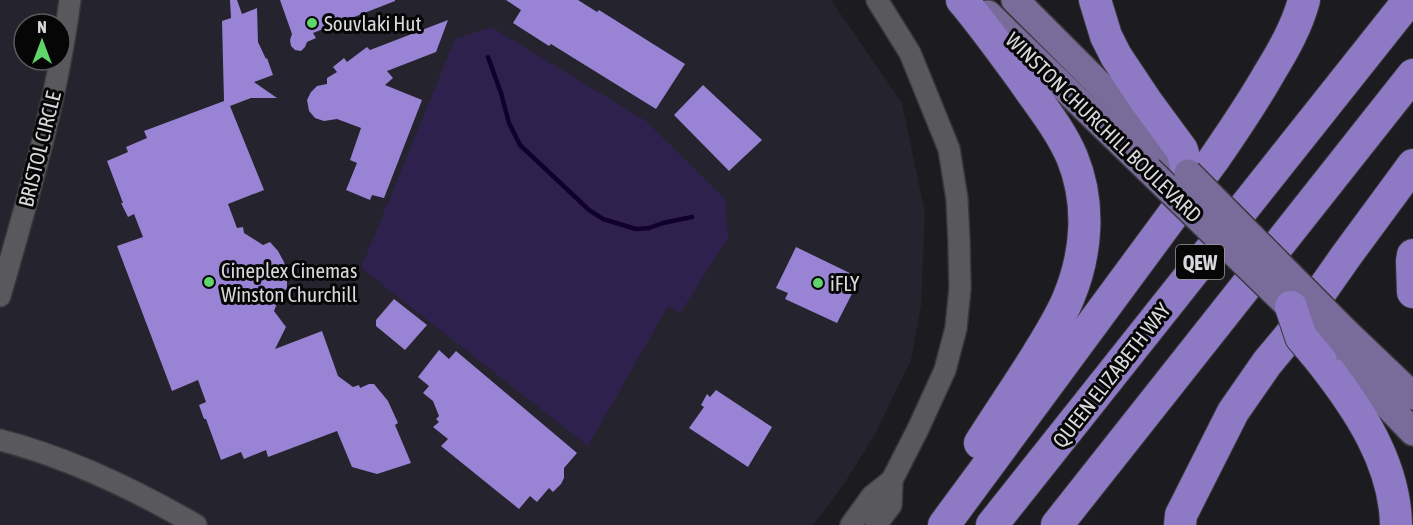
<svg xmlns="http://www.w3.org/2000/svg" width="1413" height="525" viewBox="0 0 1413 525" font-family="'Asap Condensed',sans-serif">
	<rect width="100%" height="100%" fill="#1c1b1f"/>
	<path fill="#25232d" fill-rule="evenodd" d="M0 0H831L902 103 925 213 921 306 911 360 876 432 844 484 813 525H0ZM24 24H60V60H24Z"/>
	<path fill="#2f214e" d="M491 27 646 121 725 199 728 238 680 313 668 306 588 446 361 268 455 39Z"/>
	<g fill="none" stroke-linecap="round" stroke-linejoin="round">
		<path stroke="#11002e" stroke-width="4.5" d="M488 57 501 93 509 123 520 145 589 210 603 219 636 229 649 228 663 223 692 217"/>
	</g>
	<g fill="#9983d4">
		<path d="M230 0H237L242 14 257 8 258 42 266 59 267 58 273 75 254 82 277 98H251L230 106 264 190 228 204 237 228 243 227 244 233 263 245 270 242 278 251 284 262 287 275V289L281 293 274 311 286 327 275 349 322 331 338 376 353 387 359 385 360 388 369 384H374L388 401 398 423 395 425 411 463 377 474 352 467 337 431 268 457 266 450 244 459 241 452 221 460 206 419H204L199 405 206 402 198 380 172 391 117 246 143 237 134 214 128 217 121 203H123L107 161 128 152 126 147 147 138 144 131 224 101 222 21 231 18Z"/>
		<path d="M280 0H395V1L313 33 316 38 307 42 305 47 301 51 295 50 291 46 290 40 292 34Z"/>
		<path d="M506 0H578L597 12 599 10 685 64 656 109 551 44 549 46 513 23 521 10Z"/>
		<path d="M448 20 436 52 387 71 393 78 385 85 422 100 384 198 372 195 370 200 346 190 357 163 350 160 361 128 337 119 324 121 315 118 309 111 307 100 311 92 317 86 327 84V78L337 72 333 67 344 58 347 62 367 47 370 50Z"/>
		<path d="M703 85 762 140 729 171 674 115Z"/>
		<path d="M796 247 860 278 837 323 785 299 788 293 776 288Z"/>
		<path d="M394 299 427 325 405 350 376 326V320Z"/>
		<path d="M439 350 449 359 456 351 577 453 564 468V478L561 484 553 492 549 488 537 502 530 496 519 509 441 446 448 439 433 427 439 422 436 419 439 416 433 401 423 393 429 386 418 377Z"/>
		<path d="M716 390 772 427 748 467 689 428 704 407 701 405 707 394 710 397Z"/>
	</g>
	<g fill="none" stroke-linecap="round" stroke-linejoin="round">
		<g stroke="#39393c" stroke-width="24">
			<g id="minor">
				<path d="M0 296C28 198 57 101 70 0"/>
				<path d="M0 440C70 458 134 489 196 525"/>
				<path d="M851 525 872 496 892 480"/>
				<path d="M876 525 891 505 892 480 918 429 945 370 956 328 960 288 959 242 957 199 949 149 910 53 877 0"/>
			</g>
		</g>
		<g stroke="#39393c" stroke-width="30">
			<g id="major">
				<path d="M1015 0 1184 169"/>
				<path d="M988 14 1149 170"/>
				<path d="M1345 331 1413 396"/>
				<path d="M1332 348 1413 432"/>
			</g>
		</g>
		<g stroke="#39393c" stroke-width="34">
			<g id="highway">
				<path d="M962 0C984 26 1003 53 1023 80 1040 105 1060 129 1072 157 1091 203 1087 254 1068 299 1060 318 1048 337 1037 355 1019 384 999 413 980 443"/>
				<path d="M1095 0 1106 36 1116 56 1146 101 1182 150 1188 173"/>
				<path d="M1413 255 1412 261 1413 292"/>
				<path d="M1321 361C1358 408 1395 463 1396 525"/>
				<path d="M944 525 1214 159C1234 130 1253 102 1270 72 1284 49 1297 26 1304 0"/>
				<path d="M992 525 1409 0"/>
				<path d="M1057 525 1413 75"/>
				<path d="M1180 525 1181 515 1233 412 1267 363 1292 333 1346 256 1413 165"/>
			</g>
		</g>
		<use href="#minor" stroke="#59585d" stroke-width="21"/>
		<use href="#major" stroke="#796c9b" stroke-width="27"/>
		<use href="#highway" stroke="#8e7ac4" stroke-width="32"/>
		<g stroke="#39393c" stroke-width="30" stroke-linecap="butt">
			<g id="major-bridge">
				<path d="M1149 170 1332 348"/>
				<path d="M1188 173 1345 331"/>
			</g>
		</g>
		<g stroke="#39393c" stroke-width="34" stroke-linecap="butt">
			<path id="highway-bridge" d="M1291 307 1301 337 1321 361"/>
		</g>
		<use href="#major-bridge" stroke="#796c9b" stroke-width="27"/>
		<use href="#highway-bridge" stroke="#8e7ac4" stroke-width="32"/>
	</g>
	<g fill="#5fd56b" stroke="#060607" stroke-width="2">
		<circle cx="312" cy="23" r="6"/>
		<circle cx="209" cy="282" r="6"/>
		<circle cx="818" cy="283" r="6"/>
	</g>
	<g text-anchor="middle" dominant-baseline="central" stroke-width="6" stroke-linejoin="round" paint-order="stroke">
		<rect fill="#060607" stroke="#9a9a9c" stroke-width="1.5" x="1176" y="245" width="48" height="34" rx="4.5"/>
		<g font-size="20" font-weight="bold" fill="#d9d9dc">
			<text x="1200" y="262">QEW</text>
		</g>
		<g font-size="21" fill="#d9d9dc" stroke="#060607" text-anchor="start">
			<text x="324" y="23">Souvlaki Hut</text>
			<text x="221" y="270">Cineplex Cinemas<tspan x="221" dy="24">Winston Churchill</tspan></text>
			<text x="830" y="283">iFLY</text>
		</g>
		<g font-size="21" fill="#d9d9dc" stroke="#060607">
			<text transform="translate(1104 127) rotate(44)">WINSTON CHURCHILL BOULEVARD</text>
			<text transform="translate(39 149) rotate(-76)">BRISTOL CIRCLE</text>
			<text transform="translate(1111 375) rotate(-52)">QUEEN ELIZABETH WAY</text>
		</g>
	</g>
	<g transform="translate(42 42)"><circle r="28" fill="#060607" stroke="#5a5a5c" stroke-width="1.5"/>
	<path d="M0-4.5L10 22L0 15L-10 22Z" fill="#5fd56b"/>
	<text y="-9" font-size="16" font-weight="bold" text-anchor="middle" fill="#d9d9dc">N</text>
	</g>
</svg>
